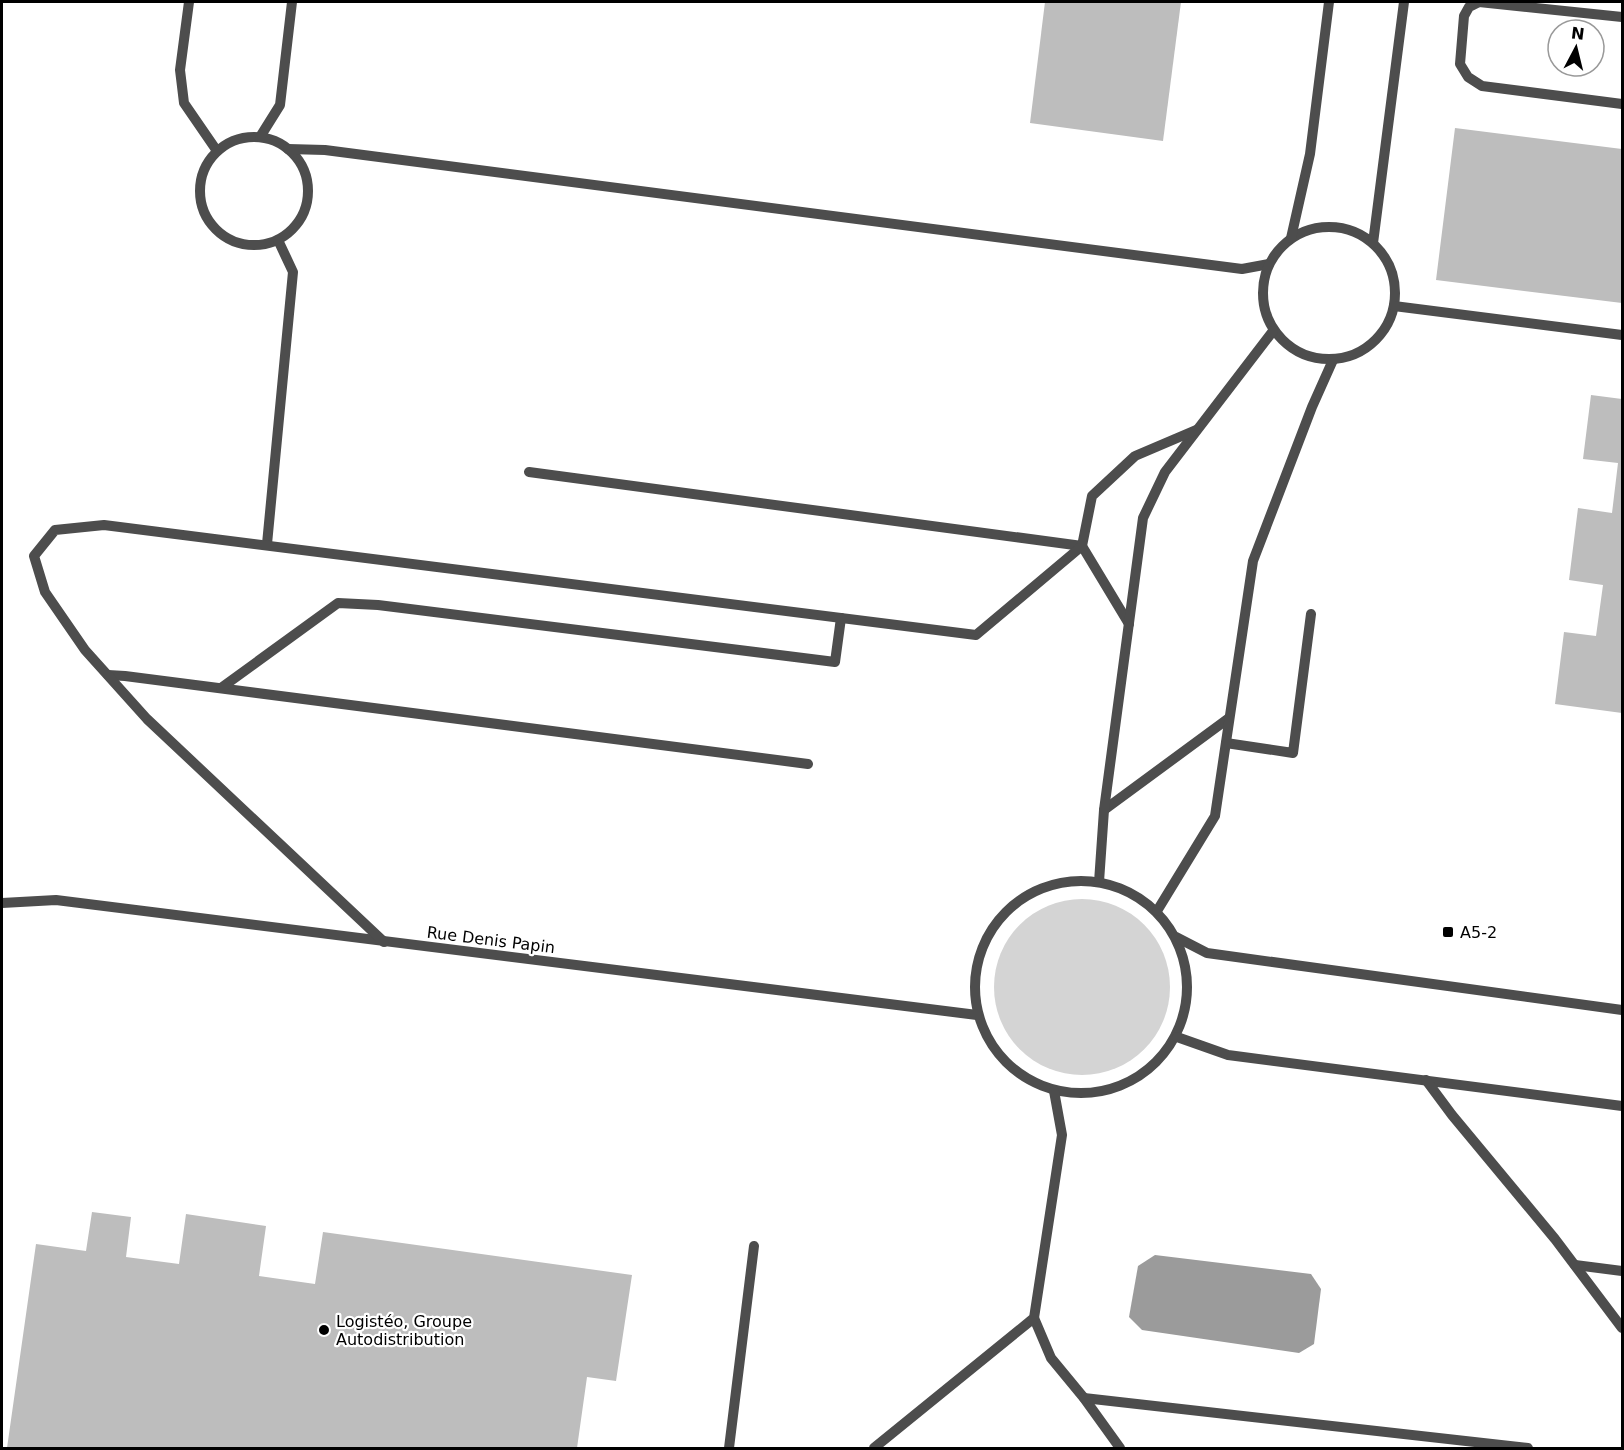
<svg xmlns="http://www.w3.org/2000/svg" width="1624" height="1450" viewBox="0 0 1624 1450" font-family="'DejaVu Sans',sans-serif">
	<rect width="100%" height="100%" fill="#fff"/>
	<circle fill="#d4d4d4" cx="1082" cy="987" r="88"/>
	<path fill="#9b9b9b" d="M1155 1255 1311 1274 1321 1289 1314 1344 1299 1353 1142 1330 1129 1317 1138 1266Z"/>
	<g fill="#bdbdbd">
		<path d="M1045 2H1181L1163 141 1030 123Z"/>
		<path d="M1455 128 1622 149V303L1436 280Z"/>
		<path d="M1591 395 1622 399V713L1555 704 1564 632 1596 636 1603 585 1569 580 1578 508 1612 513 1618 463 1583 459Z"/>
		<path d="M92 1212 131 1217 126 1257 179 1264 186 1214 266 1226 259 1276 315 1284 323 1232 632 1275 616 1381 587 1377 577 1448H7L36 1244 86 1251Z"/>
	</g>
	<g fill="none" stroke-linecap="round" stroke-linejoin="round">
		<g stroke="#4d4d4d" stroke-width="10">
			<path d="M189 2 180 70 184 103 217 151"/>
			<path d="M1479 2 1469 7 1464 16 1460 64 1468 77 1482 86 1622 104"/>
			<path d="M1479 2 1622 17"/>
			<circle cx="254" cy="191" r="54"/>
			<path d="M260 137 280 105 292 2"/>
			<path d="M288 149 325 150 1242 269 1269 264"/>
			<circle cx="1329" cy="293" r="66"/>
			<path d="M1291 238 1310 154 1329 2"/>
			<path d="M1373 243 1404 2"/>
			<path d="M1394 306 1622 335"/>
			<path d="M529 472 1082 546"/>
			<path d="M267 544 293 272 278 240"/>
			<path d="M1082 546 1129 624"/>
			<path d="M108 675 125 676 808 764"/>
			<path d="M221 688 338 603 378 605 835 662 841 618"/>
			<path d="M1226 743 1293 753 1311 614"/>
			<path d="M1104 810 1229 718"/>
			<circle cx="1081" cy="987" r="106"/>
			<path d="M1099 882 1104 810 1143 518 1165 472 1273 331"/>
			<path d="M2 903 56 900 977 1015"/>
			<path d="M1157 911 1215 816 1253 561 1312 407 1333 360"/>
			<path d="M1176 937 1207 953 1622 1010"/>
			<path d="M384 942 147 719 85 650 45 592 34 556 55 530 104 525 976 635 1082 546 1092 496 1135 456 1196 430"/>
			<path d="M1177 1037 1228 1055 1622 1106"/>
			<path d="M1426 1080 1452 1115 1555 1239 1622 1328"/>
			<path d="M1575 1265 1622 1271"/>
			<path d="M1034 1318 1051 1358 1084 1398 1120 1448"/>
			<path d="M1084 1398 1528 1448"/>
			<path d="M729 1448 754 1246"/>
			<path d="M874 1448 1034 1318 1062 1135 1054 1091"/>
		</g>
	</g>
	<g fill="#000" stroke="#fff" stroke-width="2">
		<rect x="1442" y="926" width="12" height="12" rx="3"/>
		<circle cx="324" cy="1330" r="6"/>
	</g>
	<g text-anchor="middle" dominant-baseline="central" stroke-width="4.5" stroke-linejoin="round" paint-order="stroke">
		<g font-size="16" fill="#000" stroke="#fff" text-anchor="start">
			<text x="1460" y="932">A5-2</text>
			<text x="336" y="1321">Logistéo, Groupe<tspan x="336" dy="18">Autodistribution</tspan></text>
		</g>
		<g font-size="16" fill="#000" stroke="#fff">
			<text transform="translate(491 940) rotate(7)">Rue Denis Papin</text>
		</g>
	</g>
	<rect width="1624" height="1450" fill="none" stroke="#000000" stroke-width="6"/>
	<g transform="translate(1576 48) rotate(7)"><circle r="28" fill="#ffffff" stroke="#999999" stroke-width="1.5"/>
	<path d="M0-4.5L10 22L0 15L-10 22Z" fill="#000000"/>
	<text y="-9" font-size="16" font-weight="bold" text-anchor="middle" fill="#000000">N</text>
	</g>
</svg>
